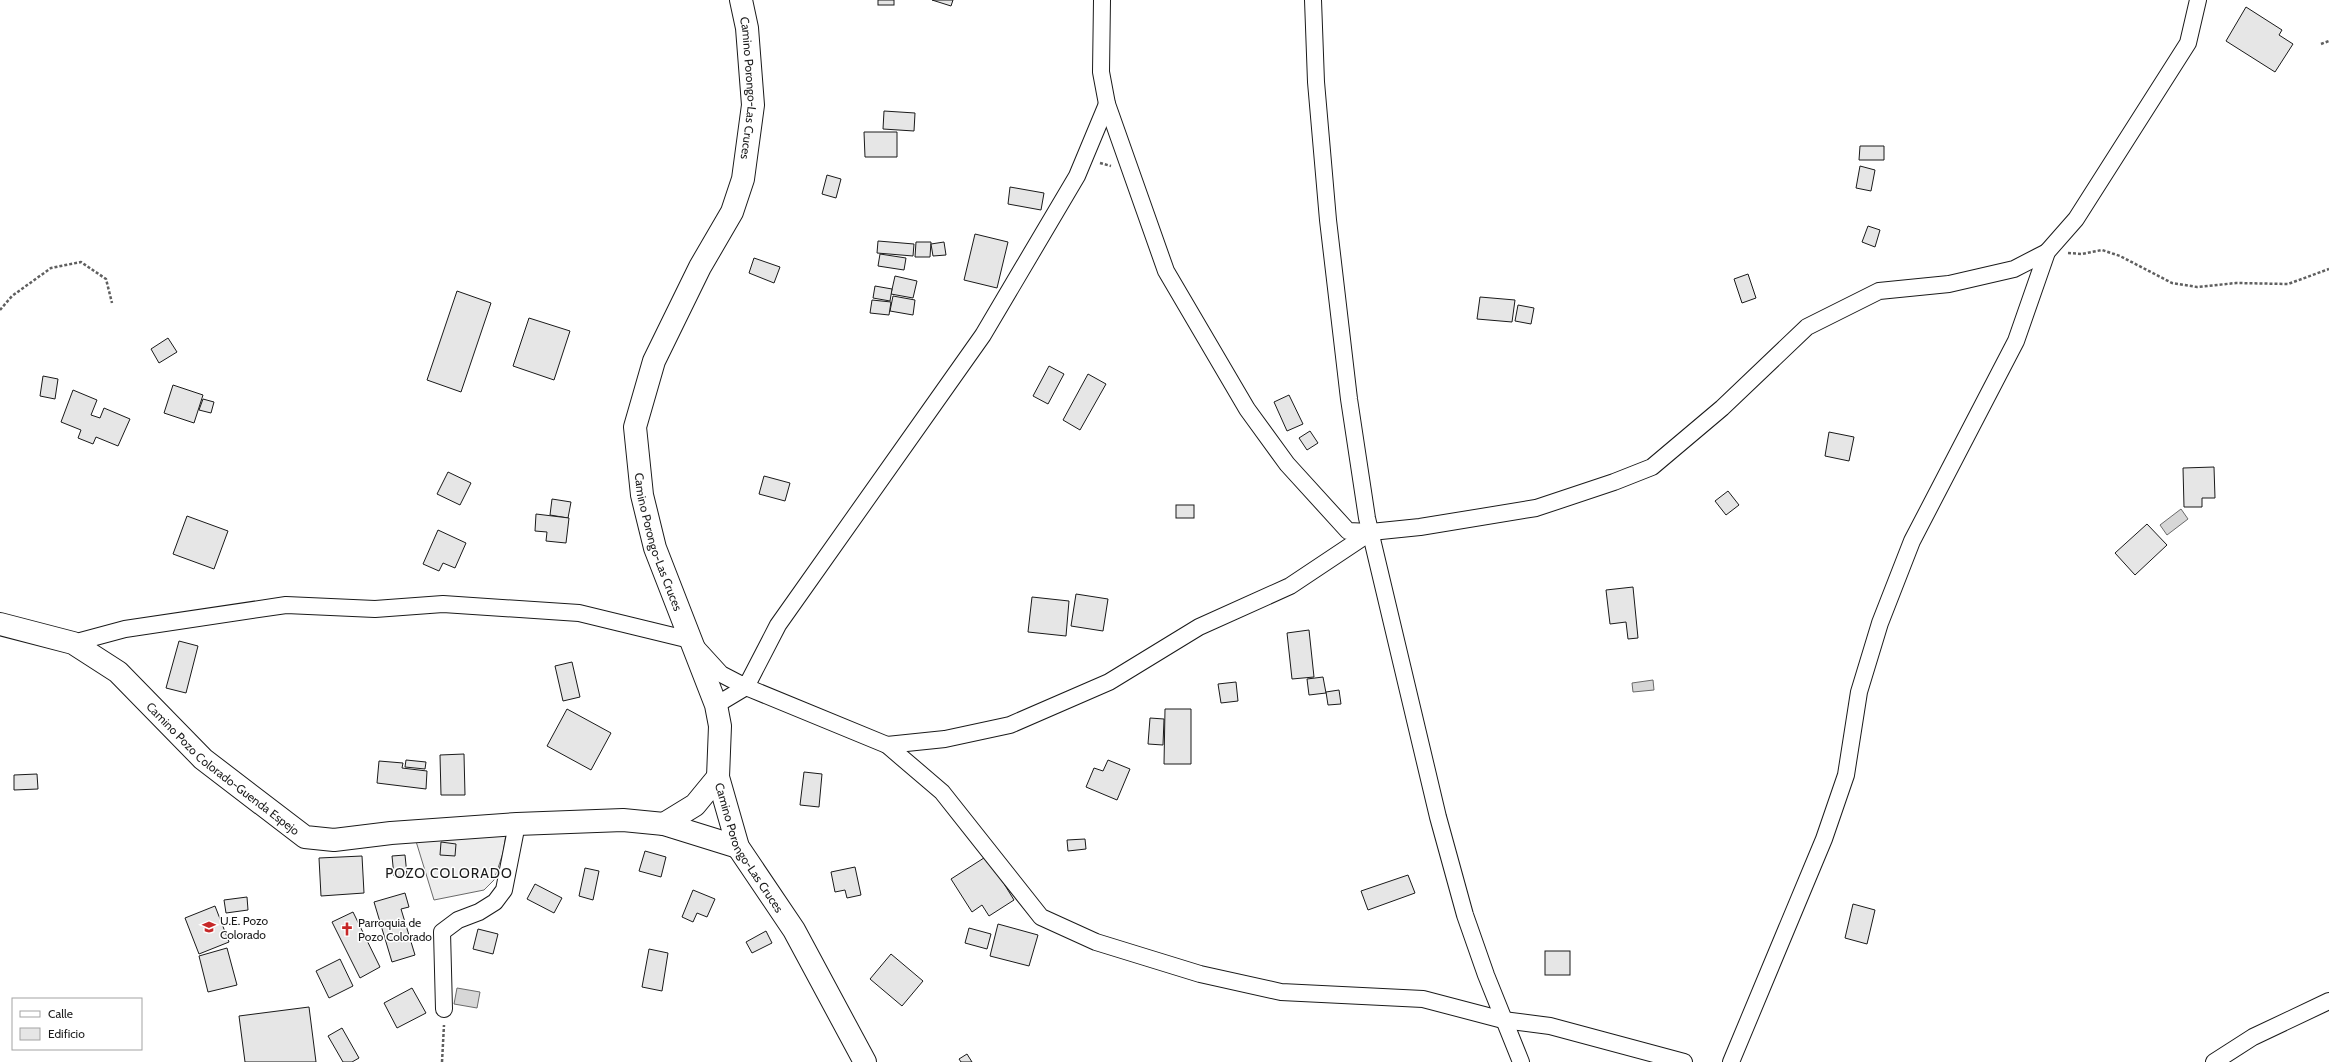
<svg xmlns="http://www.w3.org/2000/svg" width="2329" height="1062" viewBox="0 0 2329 1062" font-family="Cabin,sans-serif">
	<rect width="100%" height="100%" fill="#fff"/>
	<path fill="#ededed" stroke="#6a6a6a" d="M506 834 503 853 494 880 484 890 434 900 415 838Z"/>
	<g fill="#d7d7d7" stroke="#6a6a6a">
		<path d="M2181 509 2188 519 2167 535 2160 525Z"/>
		<path d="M1653 680 1654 690 1633 692 1632 683Z"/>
		<path d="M457 988 480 992 477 1008 454 1004Z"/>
	</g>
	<g fill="#e6e6e6" stroke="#1a1a1a">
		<rect x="878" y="0" width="16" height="5"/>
		<path d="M932 0H953L951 6Z"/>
		<path d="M2246 7 2282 30 2279 35 2293 44 2275 72 2226 41Z"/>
		<path d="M884 111 915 113 914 131 883 129Z"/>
		<path d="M864 132H897V157H865Z"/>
		<path d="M1860 146H1884V160H1859Z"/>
		<path d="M1860 166 1875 170 1871 191 1856 188Z"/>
		<path d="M827 175 841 179 836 198 822 194Z"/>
		<path d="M1010 187 1044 193 1041 210 1008 204Z"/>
		<path d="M1868 226 1880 230 1875 247 1862 242Z"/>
		<path d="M975 234 1008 242 997 288 964 280Z"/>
		<path d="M878 241 914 244 913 256 877 253Z"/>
		<path d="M916 242H931L930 257H915Z"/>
		<path d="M944 242 946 255 933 256 931 244Z"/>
		<path d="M880 254 906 258 904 270 878 266Z"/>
		<path d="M754 258 780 267 774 283 749 273Z"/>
		<path d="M1748 274 1756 298 1742 303 1734 279Z"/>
		<path d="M895 276 917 281 913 298 891 294Z"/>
		<path d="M875 286 892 289 890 301 873 298Z"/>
		<path d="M457 291 491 303 461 392 427 380Z"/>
		<path d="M893 296 915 300 913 315 890 311Z"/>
		<path d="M1480 297 1515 300 1512 322 1477 319Z"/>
		<path d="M872 300 891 302 889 315 870 313Z"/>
		<path d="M1518 305 1534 308 1531 324 1515 321Z"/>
		<path d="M529 318 570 331 554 380 513 366Z"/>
		<path d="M168 338 177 352 159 363 151 349Z"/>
		<path d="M1049 366 1064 374 1048 404 1033 396Z"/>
		<path d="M1088 374 1106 384 1080 430 1063 420Z"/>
		<path d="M43 376 58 379 55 399 40 396Z"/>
		<path d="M173 385 203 395 194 423 164 413Z"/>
		<path d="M73 390 97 400 91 415 100 418 104 408 130 419 118 446 96 437 93 444 78 438 81 430 61 422Z"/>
		<path d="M1289 395 1303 424 1287 431 1274 402Z"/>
		<path d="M203 399 214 402 211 413 199 410Z"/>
		<path d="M1310 431 1318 443 1307 450 1299 438Z"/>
		<path d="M1829 432 1854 437 1849 461 1825 456Z"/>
		<path d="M2214 467 2215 498H2202V507H2184L2183 468Z"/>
		<path d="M448 472 471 483 460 505 437 494Z"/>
		<path d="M764 476 790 483 785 501 759 494Z"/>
		<path d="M1728 491 1739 505 1726 515 1715 501Z"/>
		<path d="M552 499 571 502 568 518 550 515Z"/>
		<rect x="1176" y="505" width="18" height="13"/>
		<path d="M536 514 569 518 566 543 546 541 547 532 535 531Z"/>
		<path d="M187 516 228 531 214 569 173 554Z"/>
		<path d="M2147 524 2167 545 2135 575 2115 553Z"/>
		<path d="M438 530 466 543 455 568 443 563 439 571 423 564Z"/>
		<path d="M1633 587 1638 638 1628 639 1626 622 1610 624 1606 590Z"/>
		<path d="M1076 594 1108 599 1103 631 1071 626Z"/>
		<path d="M1032 597 1069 601 1066 636 1028 632Z"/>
		<path d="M1309 630 1314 677 1292 679 1287 633Z"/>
		<path d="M179 641 198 646 186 693 166 688Z"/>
		<path d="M572 662 580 697 563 701 555 666Z"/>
		<path d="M1323 677 1326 693 1309 695 1307 679Z"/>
		<path d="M1236 682 1238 701 1221 703 1218 684Z"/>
		<path d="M1339 690 1341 704 1328 705 1326 692Z"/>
		<path d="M567 709 611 733 591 770 547 746Z"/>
		<path d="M1165 709H1191V764H1164Z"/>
		<path d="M1150 718 1164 719 1163 745 1148 744Z"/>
		<path d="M464 754 465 795H441L440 755Z"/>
		<path d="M406 760 426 762 425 769 405 767Z"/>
		<path d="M1108 760 1130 769 1117 800 1086 787 1094 768 1103 771Z"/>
		<path d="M379 761 403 763 402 768 427 771 426 789 377 783Z"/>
		<path d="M804 772 822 774 819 807 800 805Z"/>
		<path d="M37 774 38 789 14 790V775Z"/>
		<path d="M1085 839 1086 849 1068 851 1067 840Z"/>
		<path d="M441 842 456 844 455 856 440 855Z"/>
		<path d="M645 851 666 857 661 877 639 871Z"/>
		<path d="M405 855 407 875 394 876 392 856Z"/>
		<path d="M362 856 364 893 321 896 319 858Z"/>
		<path d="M987 856 1014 900 989 916 982 905 972 912 951 879Z"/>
		<path d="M855 867 861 895 847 898 845 890 835 892 831 872Z"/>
		<path d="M585 868 599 871 593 900 579 896Z"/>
		<path d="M1408 875 1415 893 1368 910 1361 891Z"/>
		<path d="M535 884 562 898 554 913 527 899Z"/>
		<path d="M693 890 715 899 707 917 697 913 693 922 682 917Z"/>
		<path d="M405 893 409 907 401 909 415 955 392 962 374 902Z"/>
		<path d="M247 897 248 910 226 913 224 900Z"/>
		<path d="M1853 904 1875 910 1867 944 1845 938Z"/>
		<path d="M215 906 229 942 199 954 185 918Z"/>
		<path d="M353 912 380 967 360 978 332 922Z"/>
		<path d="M998 924 1038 935 1029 966 990 956Z"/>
		<path d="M969 928 991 934 987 949 965 943Z"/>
		<path d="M478 929 498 934 493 954 473 949Z"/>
		<path d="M766 931 772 943 752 953 746 942Z"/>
		<path d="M227 948 237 985 208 992 199 956Z"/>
		<path d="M649 949 668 953 662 991 642 987Z"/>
		<rect x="1545" y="951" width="25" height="24"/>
		<path d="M891 954 923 981 902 1006 870 979Z"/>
		<path d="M340 959 353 986 329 998 316 971Z"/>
		<path d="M412 988 426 1013 397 1028 384 1003Z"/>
		<path d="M309 1007 316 1062H245L239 1016Z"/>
		<path d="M342 1028 359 1058 352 1062H343L328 1036Z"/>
		<path d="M967 1054 972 1062H961L959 1059Z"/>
	</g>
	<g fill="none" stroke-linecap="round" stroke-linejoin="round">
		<g stroke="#1a1a1a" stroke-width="18">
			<g id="street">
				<path d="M1102 0 1101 72 1107 104 1166 271 1247 409 1287 464 1348 531 1371 532 1420 527 1536 508 1614 482 1652 467 1722 408 1807 327 1879 291 1949 284 2014 269 2047 252"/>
				<path d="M1313 0 1316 82 1328 220 1349 399 1367 518 1438 817 1465 915 1486 975 1521 1062"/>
				<path d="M73 643 125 629 286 605 375 609 443 604 579 613 690 640 721 674 746 687 778 625 983 335 1077 176 1107 104"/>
				<path d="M716 705 746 687 887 745 942 792 1041 917 1096 942 1200 974 1281 992 1423 999 1503 1020 1550 1026 1684 1062"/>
				<path d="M887 745 945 739 1010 725 1109 682 1199 627 1290 586 1371 532"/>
				<path d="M444 1009 442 932 458 920 479 912 495 902 504 890 517 824"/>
				<path d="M1731 1062 1824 839 1846 775 1859 692 1880 623 1912 541 2016 341 2047 252 2076 219 2188 43 2198 0"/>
				<path d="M2214 1062 2253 1037 2329 1001"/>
			</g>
		</g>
		<g stroke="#1a1a1a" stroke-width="24">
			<g id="secondary">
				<path id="s1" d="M741 0 747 28 753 105 743 179 732 212 700 267 654 361 635 427 642 495 655 548 716 705 720 726 718 777 738 847 794 930 865 1062"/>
				<path id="s2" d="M0 624 73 643 118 672 203 759 305 837 334 840 391 833 517 824 623 820 664 824 738 847"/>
				<path d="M664 824 695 805 718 777"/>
			</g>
		</g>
		<g stroke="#5f5f5f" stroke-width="2.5" stroke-dasharray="3 2" stroke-linecap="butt">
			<path d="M2321 44 2329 41"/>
			<path d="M1100 163 1111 166"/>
			<path d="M2068 253 2082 254 2102 250 2120 256 2172 283 2197 287 2236 283 2288 284 2329 269"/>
			<path d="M0 310 12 296 51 268 81 262 106 279 112 303"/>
			<path d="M442 1062 444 1025"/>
		</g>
		<use href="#street" stroke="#fff" stroke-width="16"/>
		<use href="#secondary" stroke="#fff" stroke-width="22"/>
	</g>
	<defs>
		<g id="school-bare" transform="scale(1.08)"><path d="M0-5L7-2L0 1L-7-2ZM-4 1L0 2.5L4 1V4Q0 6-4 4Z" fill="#c62828" stroke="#fff" stroke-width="2.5" paint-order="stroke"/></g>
		<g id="church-bare" transform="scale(1.08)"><path d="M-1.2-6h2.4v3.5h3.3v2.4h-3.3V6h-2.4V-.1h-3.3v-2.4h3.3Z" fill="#c62828" stroke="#fff" stroke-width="2.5" paint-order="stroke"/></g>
	</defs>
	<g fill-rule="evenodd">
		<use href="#school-bare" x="209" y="927"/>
		<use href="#church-bare" x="347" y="929"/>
	</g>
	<g text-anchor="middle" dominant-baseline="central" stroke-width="3" stroke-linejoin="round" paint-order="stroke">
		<g font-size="12" fill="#1a1a1a" stroke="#fff">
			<text stroke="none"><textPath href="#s1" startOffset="89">Camino Porongo-Las Cruces</textPath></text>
			<text stroke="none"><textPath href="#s1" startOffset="570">Camino Porongo-Las Cruces</textPath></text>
			<text stroke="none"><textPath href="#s2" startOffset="272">Camino Pozo Colorado-Guenda Espejo</textPath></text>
			<text stroke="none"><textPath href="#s1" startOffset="894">Camino Porongo-Las Cruces</textPath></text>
		</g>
		<g font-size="12" fill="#1a1a1a" stroke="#fff" text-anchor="start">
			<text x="220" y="920">U.E. Pozo<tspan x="220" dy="14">Colorado</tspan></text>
			<text x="358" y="922">Parroquia de<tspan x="358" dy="14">Pozo Colorado</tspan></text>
		</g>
		<g font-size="14" letter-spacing="1" fill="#1a1a1a" stroke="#fff">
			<text x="449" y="873">POZO COLORADO</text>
		</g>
	</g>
	<rect x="12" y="998" width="130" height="52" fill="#ffffff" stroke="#a3a3a3"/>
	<rect x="20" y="1011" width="20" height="6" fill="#ffffff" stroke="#a3a3a3"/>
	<text x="48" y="1018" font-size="12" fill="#1a1a1a">Calle</text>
	<rect x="20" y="1028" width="20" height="12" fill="#e6e6e6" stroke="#a3a3a3"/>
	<text x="48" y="1038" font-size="12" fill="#1a1a1a">Edificio</text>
</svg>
